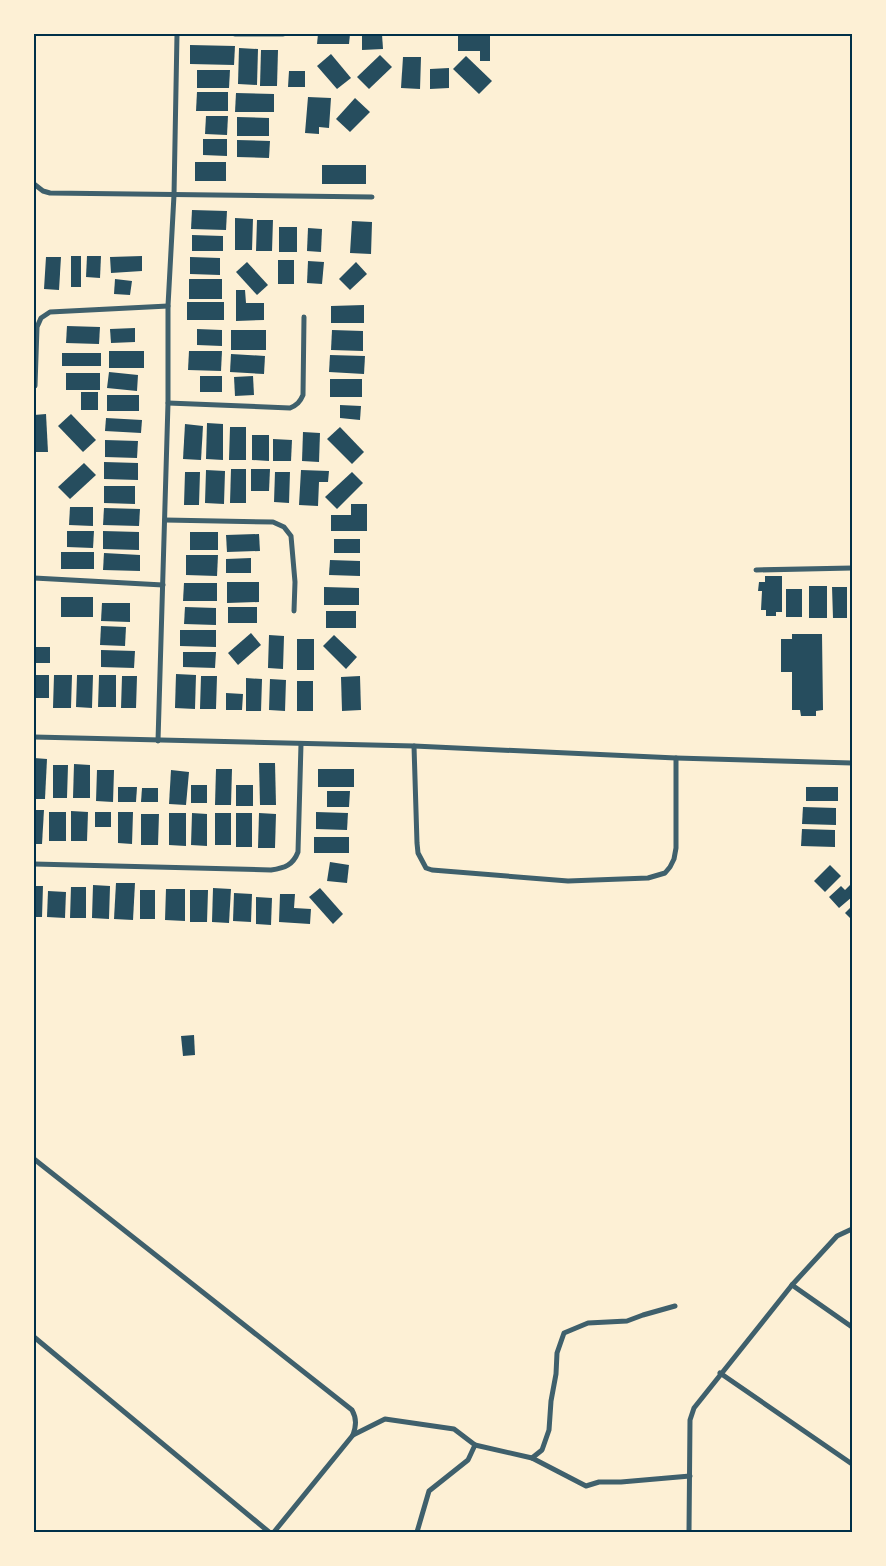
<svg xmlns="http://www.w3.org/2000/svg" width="886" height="1566" viewBox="0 0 886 1566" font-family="Lato,sans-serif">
	<rect width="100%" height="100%" fill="#fdf0d5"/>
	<g fill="#264d5e">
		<path d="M318 34H350L349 44H317Z"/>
		<path d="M362 34H382L383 49 362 50Z"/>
		<path d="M458 34H490V61H480V51H458Z"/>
		<path d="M190 45 235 46 234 65 190 64Z"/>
		<path d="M239 48 258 49 257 85 238 84Z"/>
		<path d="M261 50H278L277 86H260Z"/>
		<path d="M331 54 351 78 337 89 317 66Z"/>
		<path d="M380 55 392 67 369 89 357 77Z"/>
		<path d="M466 56 492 81 479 94 453 69Z"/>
		<path d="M403 57H421L420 89 401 88Z"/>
		<path d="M449 68V88L430 89V69Z"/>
		<path d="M197 70H230L229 88H197Z"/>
		<path d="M289 71H305V87H288Z"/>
		<path d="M197 92H228V111H196Z"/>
		<path d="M236 93 274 94V112H235Z"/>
		<path d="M308 97 331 98 329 128 319 127V134L305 133Z"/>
		<path d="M355 98 370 112 350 132 336 119Z"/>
		<path d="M206 116H228L227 135 205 134Z"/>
		<path d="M237 117 269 118V136H237Z"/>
		<path d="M203 139H227V156L203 155Z"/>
		<path d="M237 140 270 141 269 158 237 157Z"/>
		<rect x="195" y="162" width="31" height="19"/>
		<rect x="322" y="165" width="44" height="19"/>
		<path d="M192 210 227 211 226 230 191 229Z"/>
		<path d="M235 218 253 219 252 250H235Z"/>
		<path d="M257 220H273L272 251H256Z"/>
		<path d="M352 221 372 222 371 254 350 253Z"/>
		<rect x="279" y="227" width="18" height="25"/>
		<path d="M308 228 322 229 321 252 307 251Z"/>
		<path d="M192 235 223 236V251H192Z"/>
		<path d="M34 251H35L36 290H34Z"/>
		<rect x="71" y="256" width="10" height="31"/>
		<path d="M87 256H101L100 278 86 277Z"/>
		<path d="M142 256V271L111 273 110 257Z"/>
		<path d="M46 257H61L59 290 44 289Z"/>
		<path d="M190 257 220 258V275L190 274Z"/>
		<rect x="278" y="260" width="16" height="24"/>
		<path d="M308 261 324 262 322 284 307 283Z"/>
		<path d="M247 262 268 285 257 295 236 272Z"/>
		<path d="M356 262 367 274 350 290 339 279Z"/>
		<path d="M115 279 132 281 130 295 114 294Z"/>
		<rect x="189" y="279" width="33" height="20"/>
		<path d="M236 290H245L246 303H264V320L236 321Z"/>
		<rect x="187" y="302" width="37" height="18"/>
		<path d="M364 305V323H331V306Z"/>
		<path d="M67 326 100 327 99 344 66 343Z"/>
		<path d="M135 328V342L111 343 110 329Z"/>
		<path d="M197 329 222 330V346L197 345Z"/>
		<rect x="231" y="330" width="35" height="20"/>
		<path d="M332 330 363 331V351L331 350Z"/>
		<rect x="109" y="351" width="35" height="17"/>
		<path d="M189 351H222L221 371 188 370Z"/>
		<rect x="62" y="353" width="39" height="13"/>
		<path d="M231 354 265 356 264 374 230 372Z"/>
		<path d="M330 355 365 356 364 374 329 372Z"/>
		<path d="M109 372 138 375 137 391 107 388Z"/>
		<rect x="66" y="373" width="34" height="17"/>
		<rect x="200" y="376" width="22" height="16"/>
		<path d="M253 376 254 395 235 396 234 377Z"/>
		<rect x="330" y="379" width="32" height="18"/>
		<rect x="81" y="392" width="17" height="18"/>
		<rect x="107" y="395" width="32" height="16"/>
		<path d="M340 405 361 406 360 420 340 418Z"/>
		<path d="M46 414 48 452H34V415Z"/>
		<path d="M71 414 96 440 83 452 58 426Z"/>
		<path d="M106 418 142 420 141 433 105 431Z"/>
		<path d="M207 423 223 424V460L206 459Z"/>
		<path d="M185 424 203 426 201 460 183 459Z"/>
		<path d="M230 427H246V460H229Z"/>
		<path d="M340 427 364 452 352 464 327 439Z"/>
		<path d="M303 432 320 433 319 462 302 461Z"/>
		<path d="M252 435H269V461L252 460Z"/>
		<path d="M273 439 292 440 291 461H273Z"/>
		<path d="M105 440 138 441 137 458 105 457Z"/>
		<path d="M104 462 138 463V480L104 479Z"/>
		<path d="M84 463 96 475 70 499 58 487Z"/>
		<path d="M231 469H246V503H230Z"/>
		<path d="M251 469H270L269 491H251Z"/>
		<path d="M206 470 225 471 224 504 205 503Z"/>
		<path d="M301 470 329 471 328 482H319L318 506 299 505Z"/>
		<path d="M185 472H200L199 505H184Z"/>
		<path d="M275 472H290L289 503 274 502Z"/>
		<path d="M352 472 363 483 337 509 325 497Z"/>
		<path d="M104 486H135V504L104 503Z"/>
		<path d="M351 504H367V531H331V515H351Z"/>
		<path d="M70 507H93V526L69 525Z"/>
		<path d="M104 508 140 509 139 526 103 525Z"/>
		<path d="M67 531H94L93 548 67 547Z"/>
		<path d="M103 531 139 532V550L103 549Z"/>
		<rect x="190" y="532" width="28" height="18"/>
		<path d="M259 534 260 551 227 552 226 535Z"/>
		<rect x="334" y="539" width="26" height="14"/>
		<rect x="61" y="552" width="33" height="17"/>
		<path d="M104 553 140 555V571L103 570Z"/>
		<path d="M186 555H218L217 576 186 575Z"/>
		<path d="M251 558V573H226V559Z"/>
		<path d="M330 560 360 561V576L329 575Z"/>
		<path d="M765 576H782V612H776V616H766V610H761L762 591H758L759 582H765Z"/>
		<path d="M227 582H259V602L227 603Z"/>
		<path d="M184 583H217V601H183Z"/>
		<rect x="809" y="586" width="18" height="32"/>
		<path d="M324 587 359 588V605H324Z"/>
		<path d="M832 587H847V618H833Z"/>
		<rect x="786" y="589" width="16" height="28"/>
		<rect x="61" y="597" width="32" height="20"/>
		<path d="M102 603H130V622L101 621Z"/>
		<path d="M185 607 216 608V625L184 624Z"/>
		<rect x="228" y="607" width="29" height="16"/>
		<rect x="326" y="611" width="30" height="17"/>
		<path d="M101 626 126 627 125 646 100 645Z"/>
		<path d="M180 630H216V647L180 646Z"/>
		<path d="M251 633 261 645 238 665 228 653Z"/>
		<path d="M792 634H822L823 710 816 711V716H801L800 710H792V672H781V639H792Z"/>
		<path d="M269 635 284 636 283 669 268 668Z"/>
		<path d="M334 635 357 657 346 669 323 646Z"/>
		<rect x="297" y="639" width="17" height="31"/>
		<rect x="34" y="647" width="16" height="16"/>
		<path d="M101 650 135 651 134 668 101 667Z"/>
		<path d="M183 652H216L215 668 183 667Z"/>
		<path d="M176 674 196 675 195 709 175 708Z"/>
		<rect x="34" y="675" width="15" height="23"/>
		<path d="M54 675H72L71 708H53Z"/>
		<path d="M77 675H93L92 708 76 707Z"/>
		<path d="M99 675H116V707H98Z"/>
		<path d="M122 676H137L136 708H121Z"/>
		<path d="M201 676H217L216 709H200Z"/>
		<path d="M360 676 361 710 342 711 341 677Z"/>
		<path d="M246 678 262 679 261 711H246Z"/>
		<path d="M270 679 286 680 285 711 269 710Z"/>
		<rect x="297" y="681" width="16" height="30"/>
		<path d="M226 693 243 694 242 710H226Z"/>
		<path d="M34 758 47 759 45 799H34Z"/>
		<path d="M259 763H275L276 805H260Z"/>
		<path d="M74 764 90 765V798H73Z"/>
		<path d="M53 765H68L67 798H53Z"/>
		<path d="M216 769H232L231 805H215Z"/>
		<rect x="318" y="769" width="36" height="18"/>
		<path d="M97 770H114L113 802 96 801Z"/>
		<path d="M171 770 189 772 186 805 169 804Z"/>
		<rect x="191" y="785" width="16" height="18"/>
		<rect x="236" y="785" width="17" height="21"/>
		<path d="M118 787H137L136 802H118Z"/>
		<rect x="806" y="787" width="32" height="14"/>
		<path d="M142 788H158V802H141Z"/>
		<path d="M327 791H350L349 807H327Z"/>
		<path d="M803 807 836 808V825L802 824Z"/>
		<path d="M34 810H44L42 844H34Z"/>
		<path d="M71 811 88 812 87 841H71Z"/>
		<rect x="49" y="812" width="17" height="29"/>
		<rect x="95" y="812" width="16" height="15"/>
		<path d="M118 812H133L132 844 118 843Z"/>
		<path d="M316 812 348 813 347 830 316 829Z"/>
		<path d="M169 813H186V846L169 845Z"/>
		<path d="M192 813 207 814V846L191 845Z"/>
		<rect x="215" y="813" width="16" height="32"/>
		<rect x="236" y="813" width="16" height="34"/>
		<path d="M259 813 276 814 275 848H258Z"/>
		<path d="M141 814H159L158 845H141Z"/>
		<path d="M802 829 835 830V847L801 846Z"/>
		<rect x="314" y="837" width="35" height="16"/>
		<path d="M330 862 349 865 347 883 327 881Z"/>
		<path d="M830 865 841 876 825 892 814 881Z"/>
		<path d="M116 883H135L133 920 114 919Z"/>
		<path d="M93 885 110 886 109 919 92 918Z"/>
		<path d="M850 885 852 887V897L839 908 829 897 841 886 845 890Z"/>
		<path d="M34 886H43L42 917H34Z"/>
		<path d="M71 887H86V918H70Z"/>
		<path d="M213 888 231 889 229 923 212 922Z"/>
		<path d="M320 888 343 914 333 924 309 897Z"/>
		<path d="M166 889H185V921L165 920Z"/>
		<rect x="140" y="890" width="15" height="29"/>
		<path d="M190 890H208L207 922H190Z"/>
		<path d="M48 891 66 892 65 918 47 917Z"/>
		<path d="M234 893 252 894 251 922 233 921Z"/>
		<path d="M280 894H295L294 908 311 909 310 924 279 922Z"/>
		<path d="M256 897 272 898 271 925 256 924Z"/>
		<path d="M852 906V920L845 913Z"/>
		<path d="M194 1035 195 1055 183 1056 181 1036Z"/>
	</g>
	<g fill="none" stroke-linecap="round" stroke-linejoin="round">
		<g stroke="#3f606c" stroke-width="5">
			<path d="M235 34H283"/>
			<path d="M34 184 43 191 50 193 372 197"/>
			<path d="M35 386 37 327 41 318 50 312 168 306"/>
			<path d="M168 403 290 408C297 405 300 402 303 395L304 317"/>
			<path d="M165 520 273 522 284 527 291 536 295 582 294 611"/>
			<path d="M756 570 852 568"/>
			<path d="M34 578 163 585"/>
			<path d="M34 737 414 746 676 758 852 763"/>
			<path d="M158 741 168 403V306L174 195 177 34"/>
			<path d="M414 746 417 843 418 853 426 868 432 870 568 881 648 878 665 873 670 867 674 859 676 848V758"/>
			<path d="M34 864 271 870C285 868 293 865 298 852L301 744"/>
			<path d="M34 1159 352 1410C357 1419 356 1426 353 1435L274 1532"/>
			<path d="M792 1285 852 1327"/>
			<path d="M34 1337 269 1532"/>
			<path d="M720 1373 852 1464"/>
			<path d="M353 1435 385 1419 454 1429 475 1445 468 1460 429 1491 417 1532"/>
			<path d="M475 1445 532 1458 586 1486 599 1482H621L690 1476"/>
			<path d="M532 1458 542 1450 549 1430 551 1401 556 1374 557 1353 564 1333 588 1323 627 1321 643 1315 675 1306"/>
			<path d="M689 1532 690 1420 694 1408 792 1285 837 1236 852 1229"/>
		</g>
	</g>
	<rect width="886" height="1566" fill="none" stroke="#fdf0d5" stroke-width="70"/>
	<rect x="35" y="35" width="816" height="1496" fill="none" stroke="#003049" stroke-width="2"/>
</svg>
